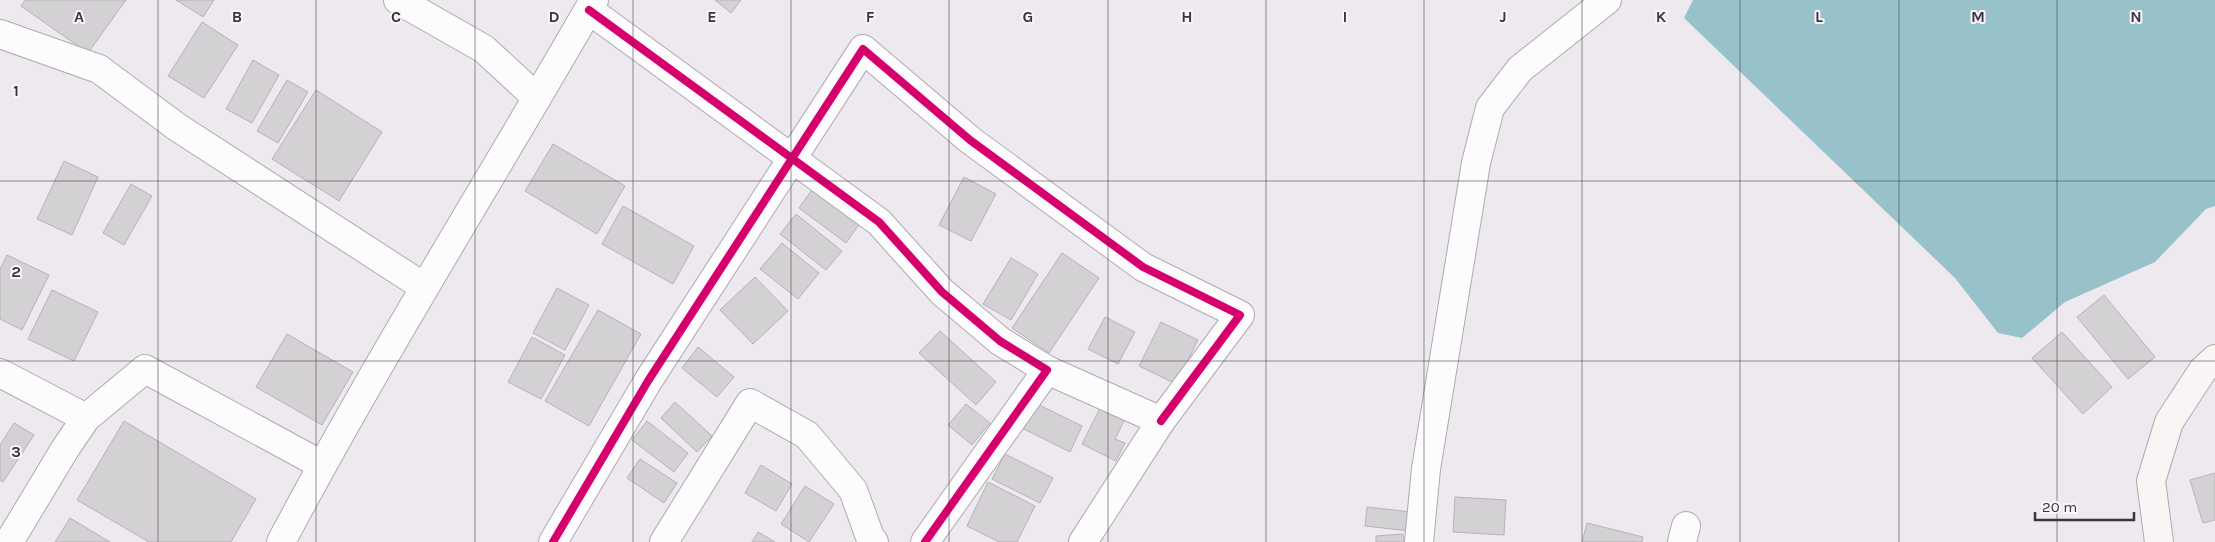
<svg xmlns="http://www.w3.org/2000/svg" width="2215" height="542" viewBox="0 0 2215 542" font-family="Karla,sans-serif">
	<rect width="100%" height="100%" fill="#ede9ef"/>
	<path fill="#98c2c9" d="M1693 0H2215V206L2206 209 2155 262 2065 302 2022 338 1998 333 1955 278 1684 18Z"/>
	<g fill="#d4d1d5" stroke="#b6b3b7">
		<path d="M25 0H126L88 53 21 6Z"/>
		<path d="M176 0H214L203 17Z"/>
		<path d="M715 0H741L731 13Z"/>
		<path d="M202 22 238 45 204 98 168 76Z"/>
		<path d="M253 60 279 75 252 123 226 109Z"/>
		<path d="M287 80 308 92 278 143 257 131Z"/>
		<path d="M316 90 382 132 339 201 272 159Z"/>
		<path d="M553 144 625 186 597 234 525 191Z"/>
		<path d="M64 161 98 177 72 235 37 219Z"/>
		<path d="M964 177 996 194 971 241 939 225Z"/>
		<path d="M131 184 152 196 124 245 103 233Z"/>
		<path d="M816 184 863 219 846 243 799 208Z"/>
		<path d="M623 206 694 246 673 284 602 244Z"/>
		<path d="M796 214 842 251 826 270 780 234Z"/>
		<path d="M782 243 819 273 798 299 760 269Z"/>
		<path d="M1062 253 1099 278 1049 353 1012 328Z"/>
		<path d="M7 255 49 275 22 330 0 319V269Z"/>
		<path d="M1011 258 1038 274 1011 320 983 304Z"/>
		<path d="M755 277 788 311 753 344 720 310Z"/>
		<path d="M557 288 589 305 565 350 533 333Z"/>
		<path d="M52 290 98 312 74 361 28 339Z"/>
		<path d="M2104 295 2155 357 2128 379 2077 317Z"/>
		<path d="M598 310 641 334 589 426 545 401Z"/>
		<path d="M1105 317 1135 332 1118 364 1088 349Z"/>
		<path d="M1161 322 1198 340 1176 384 1139 366Z"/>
		<path d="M940 331 996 382 976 405 919 353Z"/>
		<path d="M2062 332 2112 387 2083 414 2032 358Z"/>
		<path d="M287 334 353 372 322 425 256 387Z"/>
		<path d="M532 337 565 355 541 399 508 382Z"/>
		<path d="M698 347 734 377 717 397 682 368Z"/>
		<path d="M1031 401 1082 426 1070 452 1018 426Z"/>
		<path d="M675 402 712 436 697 452 661 418Z"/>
		<path d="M1103 402 1127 415 1115 439 1125 443 1116 461 1082 444Z"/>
		<path d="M966 404 990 423 972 445 948 425Z"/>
		<path d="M124 421 256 499 231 542H149L77 500Z"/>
		<path d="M647 421 688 453 674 472 632 440Z"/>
		<path d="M14 423 34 435 3 482 0 480V445Z"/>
		<path d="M1005 454 1053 478 1040 503 992 479Z"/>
		<path d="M640 459 677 483 664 503 627 478Z"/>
		<path d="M761 465 792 484 776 511 745 493Z"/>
		<path d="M2215 473V520L2203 523 2190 480Z"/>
		<path d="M988 482 1035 506 1017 542H999L967 526Z"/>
		<path d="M805 486 834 504 809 542 781 524Z"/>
		<path d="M1455 497 1506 500 1504 535 1453 532Z"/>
		<path d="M1367 507 1412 512 1410 531 1365 526Z"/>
		<path d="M70 518 110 542H55Z"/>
		<path d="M1587 523 1643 537 1642 542H1582Z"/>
		<path d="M758 532 775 542H752Z"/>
		<path d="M1403 534 1404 542H1376V536Z"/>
	</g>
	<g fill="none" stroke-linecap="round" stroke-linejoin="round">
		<g stroke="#aeabb0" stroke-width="30">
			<g id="street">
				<path d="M398 0 484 49 537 98"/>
				<path d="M589 10 879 222 942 292 1000 341 1047 370 925 542"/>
				<path d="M0 34 99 69 177 127 424 287"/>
				<path d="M1047 370 1161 421 1083 542"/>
				<path d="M0 373 86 418"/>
				<path d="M9 542 65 449 86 418 145 369 322 465"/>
				<path d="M281 542C379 357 490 181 594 0"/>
				<path d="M553 542 648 381 863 49 970 140 1143 267 1240 315 1161 421"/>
				<path d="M664 542 750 403 807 435 853 490 870 537 874 542"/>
				<path d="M1419 542 1426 469 1476 163 1490 108 1520 69 1607 0"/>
				<path d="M1682 542 1686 526"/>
			</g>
		</g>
		<g stroke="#aeabb0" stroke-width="30">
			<path id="secondary" d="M2159 542 2151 481 2169 422 2203 370 2215 359"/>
		</g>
		<use href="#street" stroke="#fcfcfd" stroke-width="28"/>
		<use href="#secondary" stroke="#f9f5f5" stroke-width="28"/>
		<g stroke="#faf4fe" stroke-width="11">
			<g id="cycleway">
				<path d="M589 10 879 222 942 292 1000 341 1047 370 925 542"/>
				<path d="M553 542 648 381 863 49 970 140 1143 267 1240 315 1161 421"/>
			</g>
		</g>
		<use href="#cycleway" stroke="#d6006c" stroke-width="8"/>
	</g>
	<path fill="none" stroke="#3a363b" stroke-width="1" stroke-opacity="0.55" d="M158 0V542M316 0V542M475 0V542M633 0V542M791 0V542M949 0V542M1108 0V542M1266 0V542M1424 0V542M1582 0V542M1740 0V542M1899 0V542M2057 0V542M0 181H2215M0 361H2215"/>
	<g font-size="16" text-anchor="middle" font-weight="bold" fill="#3a363b" stroke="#faf4fe" stroke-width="4" stroke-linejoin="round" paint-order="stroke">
		<text x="79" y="22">A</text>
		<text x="237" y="22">B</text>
		<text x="396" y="22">C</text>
		<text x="554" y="22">D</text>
		<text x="712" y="22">E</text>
		<text x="870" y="22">F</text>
		<text x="1028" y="22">G</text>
		<text x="1187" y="22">H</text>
		<text x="1345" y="22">I</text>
		<text x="1503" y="22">J</text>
		<text x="1661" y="22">K</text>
		<text x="1819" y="22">L</text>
		<text x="1978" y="22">M</text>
		<text x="2136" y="22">N</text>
		<text x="16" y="96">1</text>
		<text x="16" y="277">2</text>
		<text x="16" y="457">3</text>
	</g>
	<path d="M2035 512v8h99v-8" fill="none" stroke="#3a363b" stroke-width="2.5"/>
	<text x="2042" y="512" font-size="15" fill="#3a363b" stroke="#faf4fe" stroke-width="4" paint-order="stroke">20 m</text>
</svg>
